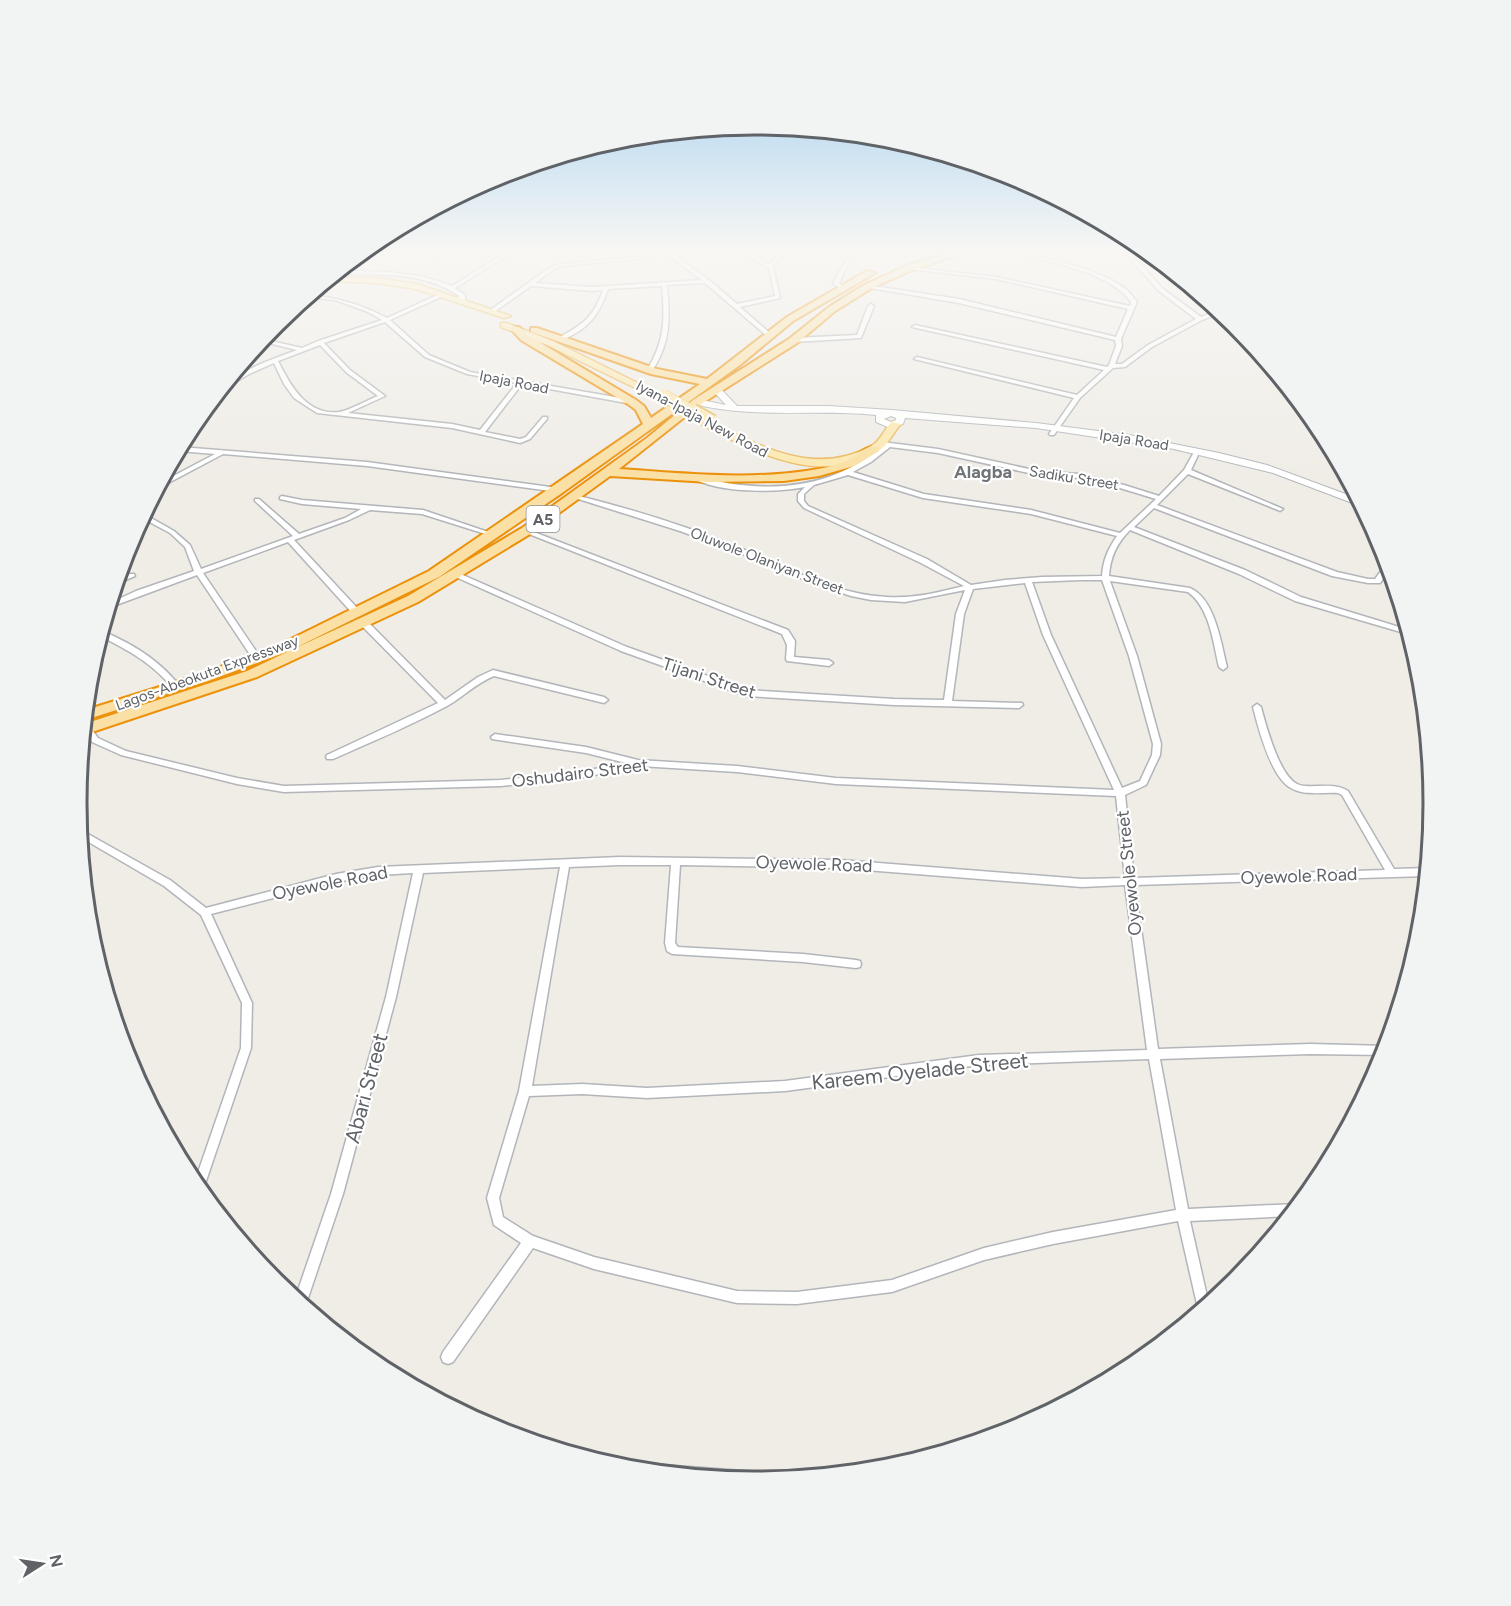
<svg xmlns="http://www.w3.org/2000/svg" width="1511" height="1606" viewBox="0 0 1511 1606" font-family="Figtree,sans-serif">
	<rect width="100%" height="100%" fill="#f0ede7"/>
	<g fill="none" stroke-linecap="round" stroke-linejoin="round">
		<g stroke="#b2b5b9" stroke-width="3">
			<g id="minor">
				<path d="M441 249H446L435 256 431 255Z"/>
				<path d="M512 249H517L455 288 465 295V302L462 304 459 302V296C423 270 378 276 336 273L339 271C377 271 416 271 452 286Z"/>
				<path d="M661 249H666L709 280 737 304 775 296 769 268 751 258 723 249C740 249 756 256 770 265 775 257 778 249 787 249L781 255 773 267 780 298 740 307 772 335V337H768L705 283 667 285C670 319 671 342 652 371L650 372 647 370C665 341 665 319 662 286L608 289C599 316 588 329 562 340L560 339V337C584 324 594 316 603 290L592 291 531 286 494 312 489 311 552 266 562 264 638 257 663 251ZM666 254 702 280 592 287 535 283 556 268 562 266 638 259Z"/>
				<path d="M855 249H859L849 262 839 283 845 288 840 289 833 283 845 262Z"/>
				<path d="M1001 249H1009C1040 257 1104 269 1128 291 1131 294 1134 298 1137 302L1121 339 1122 346 1115 364H1122L1148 345 1196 319 1159 291 1122 249H1127L1163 289 1201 317 1220 310 1223 312 1202 320 1152 347 1125 367 1113 368 1080 398 1054 435H1050L1049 434 1074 398 914 359 917 357 1077 395 1104 370 912 327 915 325 1107 367 1109 365 1116 346 1115 340 959 303 864 287 867 285 959 299 1116 337 1128 309 996 279 909 269 907 268 909 267 996 277 1130 306 1131 302C1112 275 1063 265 1032 257 1022 255 1010 253 1001 249Z"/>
				<path d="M310 295C339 298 360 304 387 318L435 296H439V298L390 320 429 355 470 372 632 400 635 402 632 404 522 384 485 432 520 439 526 437 543 417H547V419L530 439 520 443 452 428 317 413 294 398 284 384 274 363 249 374 224 389H221C235 372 275 358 297 350L260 341 262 339 302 348 318 341 382 320 368 312 335 300 307 297ZM385 322 425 357 467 374 517 383 480 430 452 424 348 413 385 396 350 370 324 343ZM320 345 346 372 378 396C368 400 348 411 339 412 307 416 290 385 278 361Z"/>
				<path d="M871 304 874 306 861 338 794 342 791 340 794 338 857 335 868 306Z"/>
				<path d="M882 442 938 449 1038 471 1078 474 1124 485 1159 496 1184 470 1193 454H1197L1198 455 1191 470 1283 509 1280 511 1278 510 1188 474 1157 505 1337 572 1368 579H1375L1381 571 1391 570 1392 574 1386 575 1380 583H1368L1332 576 1154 508 1134 527 1245 570 1301 597 1409 630 1411 635 1295 601 1239 574 1130 530C1117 543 1110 557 1109 576L1190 588C1215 599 1221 643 1227 667L1223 670 1219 667C1213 642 1210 608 1188 592L1110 581 1137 656 1161 744 1160 755 1146 785 1125 795 1134 878 1385 870 1342 795 1338 793C1323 792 1304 796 1291 788 1271 778 1258 727 1253 707L1257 704 1261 707C1266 726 1279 775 1297 784 1299 785 1304 786 1306 786 1320 787 1335 783 1348 791L1394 869 1428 868 1427 876 1135 885 1158 1049 1310 1044 1388 1046 1385 1055 1310 1054 1160 1059 1188 1209 1296 1204 1299 1205 1291 1216 1190 1221 1209 1305 1199 1313 1178 1221 1053 1244 984 1260 892 1292 797 1304 737 1303 594 1269 533 1248 453 1362 448 1364 443 1362 441 1357 443 1352 521 1243 494 1225 487 1198 519 1091 560 867 423 873 396 997 343 1194 305 1307 295 1299 331 1194 386 997 413 873 378 875 336 882 211 914 252 1003 251 1048 202 1193 194 1184 241 1048 242 1003 201 915 164 886 80 837 79 829 170 880 206 908 336 874 378 867 620 857 840 860 1082 879 1125 878 1116 796 836 784 737 772 640 766 579 778 501 786 284 792 237 784 121 755 92 742 84 730V727H90L98 738 126 751 237 778 284 786 501 780 579 772 626 763 586 753 492 739 491 737 495 734 586 747 638 760 737 766 836 778 1114 790 1043 635 1025 583 973 589 964 614 952 701 1022 703 1023 705 1019 708 894 705 746 696 621 651 449 574 453 572H456L627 647 747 690 894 699 944 700 956 614 965 590 905 602 871 600 851 596 810 582 735 551 680 531 572 497 575 495C631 509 687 526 740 548 787 567 836 595 887 597 913 599 939 592 964 586L921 563 804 508 798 501V494L805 487C774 493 719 493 692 478L695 476C762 494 828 492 883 446L879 444ZM890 447 938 453 1038 475 1078 478 1120 488 1156 499 1120 533 1031 510 924 494 853 472 871 462ZM848 475 923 498 1031 514 1117 536C1108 549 1103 560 1102 576L1042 577 1005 580 971 585 927 559 808 506 804 501V494L814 485ZM1080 580H1102L1129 656 1153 744 1152 755 1140 781 1122 788 1051 635 1032 582ZM620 865H671L665 943 667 951 672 954 803 962 856 968 860 967 861 964 860 961 856 960 803 954 678 947 675 943 680 865 840 868 1082 887 1125 885 1147 1050 979 1055 785 1081 647 1088 582 1084 532 1086 569 867ZM1149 1059 1176 1210 1053 1232 984 1248 892 1280 797 1292 737 1291 594 1257 533 1236 503 1217 499 1198 529 1096 582 1094 647 1098 785 1091 979 1065Z"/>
				<path d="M180 447 367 462 558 488 561 490 558 492 367 466 223 454 157 489 160 483 215 454 178 451Z"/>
				<path d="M282 496 302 500 423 510 497 535 494 537 492 536 422 514 370 510 349 520 294 540 360 611 361 613 357 615H354L288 542 203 573 260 657 256 659H253L197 575 108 608 110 603 136 591 194 571 185 547 170 533 142 518 144 514 174 531 190 545 201 569 293 536 255 501V499H259L299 534 345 518 361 509 302 504 280 499V497Z"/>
				<path d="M526 529 788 630 795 641 794 657 829 660 833 663 829 666 787 661 786 659 787 645 782 634 524 532 523 531Z"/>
				<path d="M128 574H134L135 576 116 584 117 579Z"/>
				<path d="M361 621H367L445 700 478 677 493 670 604 697 608 700 604 703 494 676C476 683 463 697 447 706 410 726 371 742 333 759H327L326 757 327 755 438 703 361 625Z"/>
				<path d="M102 631C131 643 161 661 180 687L179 689H173C154 664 128 650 100 636Z"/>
				<path d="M634 1463 771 1473 776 1475 778 1480 755 1482 627 1469 629 1465Z"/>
			</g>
		</g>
		<g stroke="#b2b5b9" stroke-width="3">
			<g id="tertiary">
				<path d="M368 249H375L345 269H341Z"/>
				<path d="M333 276 332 280H327Z"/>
			</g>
		</g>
		<g stroke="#b3b7bb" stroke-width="2">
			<path id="secondary" d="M714 388H720L737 406H829L892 410 1036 423 1129 435 1219 453 1267 465 1359 499 1363 507 1273 473 1174 449 1036 428 905 418 903 424 890 428 876 422V415C815 409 754 419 694 404L693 402 697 399 726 405 714 392ZM891 416 896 418V420L891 422 884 419Z"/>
		</g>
		<g stroke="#ebba65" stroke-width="3">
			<g id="primary">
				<path d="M332 277 376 278 417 284 511 316 504 318 416 289 376 283 327 281Z"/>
				<path d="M501 323H507L553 341 666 397 658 399 547 345 501 327Z"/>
				<path d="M702 421H710C760 447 816 477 871 446 881 441 884 429 892 422L901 424C894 431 889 443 881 449 826 489 754 452 702 425Z"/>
			</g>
		</g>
		<g stroke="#ec910b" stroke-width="4">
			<path id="trunk" d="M961 249H974L912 270 870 289 835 311 797 343 701 404 619 469C681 473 744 480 806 471 820 469 834 466 846 461 857 456 867 444 879 447V451L854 466 819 476 784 481 709 482 610 476 530 534 418 602 257 677 83 735 84 724 247 671 289 651 211 680 85 720 86 710 201 674 279 645 429 571 643 424 636 410 628 404 521 340 511 329 513 327H519L529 336 636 400 644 406 651 418 700 384 651 374 531 332V328H537L657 369 707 379 787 317 867 271 875 273 793 321 740 365 562 493 439 577 289 651 408 596 522 528 647 438 693 400 789 339 829 307 864 285 906 266Z"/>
		</g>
		<use href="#minor" fill="#fff" fill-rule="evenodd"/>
		<use href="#tertiary" fill="#fff" fill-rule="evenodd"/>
		<use href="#secondary" fill="#fff" fill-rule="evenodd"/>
		<use href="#primary" fill="#fbe9b1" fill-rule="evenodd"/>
		<use href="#trunk" fill="#fae0a4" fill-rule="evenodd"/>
		<g stroke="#ebba65" stroke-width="10" stroke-linecap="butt">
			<path id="primary-bridge-far1" d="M664 394 696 412"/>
		</g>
		<g stroke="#ebba65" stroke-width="14" stroke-linecap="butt">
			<path id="primary-bridge" d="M693 410 713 421"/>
		</g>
		<use href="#primary-bridge-far1" stroke="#fbe9b1" stroke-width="9"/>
		<use href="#primary-bridge" stroke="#fbe9b1" stroke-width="11"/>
	</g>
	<linearGradient id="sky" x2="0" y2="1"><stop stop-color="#90c6f0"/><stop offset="0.53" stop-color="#f8f7f4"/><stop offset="1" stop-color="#f8f7f4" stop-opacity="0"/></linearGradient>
	<rect width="1511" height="474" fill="url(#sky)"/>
	<g text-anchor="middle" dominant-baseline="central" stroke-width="4.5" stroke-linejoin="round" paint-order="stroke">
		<g font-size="15" fill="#5f6367" stroke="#fff">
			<text transform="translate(514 382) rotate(11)">Ipaja Road</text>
			<text transform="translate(702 419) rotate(28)">Iyana-Ipaja New Road</text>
			<text transform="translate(1134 440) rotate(9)">Ipaja Road</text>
			<text transform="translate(1074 478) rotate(9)">Sadiku Street</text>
			<text transform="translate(767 561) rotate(21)">Oluwole Olaniyan Street</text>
			<text transform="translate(207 673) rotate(-20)">Lagos-Abeokuta Expressway</text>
		</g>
		<rect fill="#fff" stroke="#8f9295" stroke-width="1.5" x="526.5" y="506" width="33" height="26" rx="4.5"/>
		<g font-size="16" font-weight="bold" fill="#5f6367">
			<text x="543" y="519">A5</text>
		</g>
		<g font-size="18" font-weight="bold" fill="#707579" stroke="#fff">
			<text x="983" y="472">Alagba</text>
		</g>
		<g font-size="18" fill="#5f6367" stroke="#fff">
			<text transform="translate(709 678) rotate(18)">Tijani Street</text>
			<text transform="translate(580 773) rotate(-7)">Oshudairo Street</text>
			<text transform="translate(814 864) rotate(2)">Oyewole Road</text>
			<text transform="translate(1129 873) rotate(-96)">Oyewole Street</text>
			<text transform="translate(1299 876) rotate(-2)">Oyewole Road</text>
			<text transform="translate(330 883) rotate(-11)">Oyewole Road</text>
		</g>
		<g font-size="21" fill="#5f6367" stroke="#fff">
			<text transform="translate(920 1071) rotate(-6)">Kareem Oyelade Street</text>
			<text transform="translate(366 1088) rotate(-75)">Abari Street</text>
		</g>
	</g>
	<path d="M0 0H1511V1606H0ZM87 803a668 668 0 1 1 1336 0a668 668 0 1 1-1336 0Z" fill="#f2f3f3" fill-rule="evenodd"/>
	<path fill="none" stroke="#5f6367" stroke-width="3" d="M87 803a668 668 0 1 1 1336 0a668 668 0 1 1-1336 0Z"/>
	<g transform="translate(42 1564) rotate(78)" stroke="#ffffff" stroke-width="4.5" paint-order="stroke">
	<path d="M0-4.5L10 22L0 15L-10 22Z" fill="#5f6367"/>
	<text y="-9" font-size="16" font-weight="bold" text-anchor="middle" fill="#5f6367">N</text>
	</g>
</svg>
